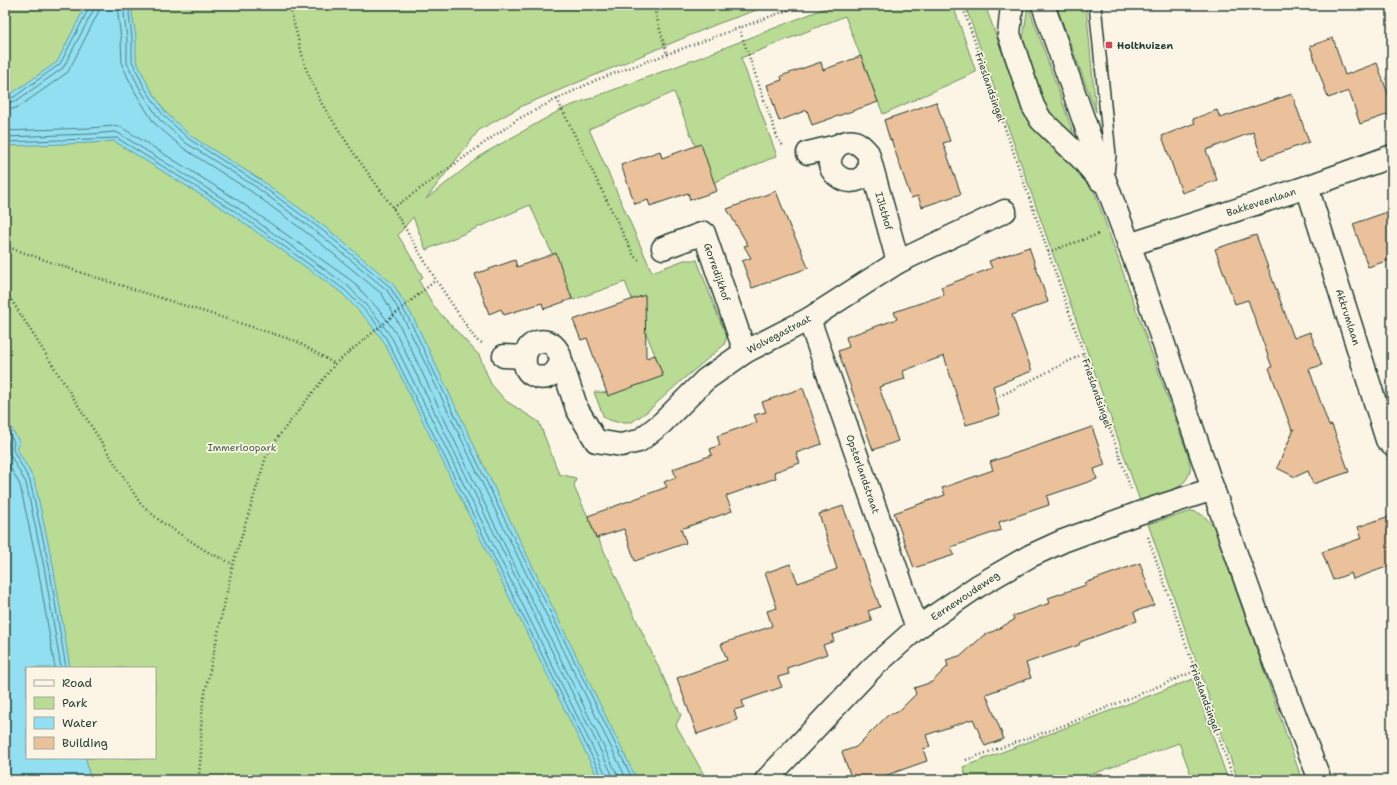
<svg xmlns="http://www.w3.org/2000/svg" width="1397" height="785" viewBox="0 0 1397 785" font-family="'Shantell Sans',sans-serif">
	<rect width="100%" height="100%" fill="#fcf5e5"/>
	<filter id="ink" filterUnits="userSpaceOnUse"><feTurbulence type="fractalNoise" baseFrequency=".025" numOctaves="2"/><feDisplacementMap in="SourceGraphic" scale="8" xChannelSelector="R" yChannelSelector="G"/><feConvolveMatrix kernelMatrix="1 2 1 2 8 2 1 2 1" color-interpolation-filters="sRGB"/></filter>
	<g filter="url(#ink)">
		<g fill="#badb94" stroke="#6c8c64" fill-rule="evenodd">
			<path d="M5 5H771L717 24 524 105 479 130 426 199 483 154 562 109 696 59 833 5H953L976 72 883 114 845 16 741 58 777 156 710 184 674 92 589 129 652 272 684 260H697L718 316 727 336 724 345 681 381 648 411 632 422H616L604 418 594 392 615 393 657 360 625 282 573 300 530 205 426 250 413 217 398 235 423 277 419 281 435 308 479 355 491 384 506 401 539 422 559 474 576 478 574 487 681 715 676 725 707 780H5ZM27 668H155V758H27Z"/>
			<path d="M965 5H985L1025 115C1041 144 1072 162 1093 188L1188 455C1189 460 1191 466 1190 471 1185 492 1157 495 1140 501Z"/>
			<path d="M1028 5 1074 135 1047 112 1022 45Z"/>
			<path d="M1056 5H1086L1096 112Z"/>
			<path d="M1192 511C1202 513 1208 519 1214 527L1302 780H1238L1148 524Z"/>
			<path d="M1193 679 1228 780H1193L1179 743 1076 780H965L967 779 963 767Z"/>
			<path d="M830 772 838 780H821Z"/>
		</g>
		<g fill="#92dff1" stroke="#649ea5">
			<path d="M86 5H134L132 13 136 38V60L148 85 166 113 191 136 261 180 329 230 393 284 413 317 505 510 637 780H599L384 342 369 322 342 293 230 213 114 141 92 143 5 146V95L11 94 57 62Z"/>
			<path d="M5 418 20 443 16 447 34 479 53 565 70 668H27V758H86L90 780H5Z"/>
		</g>
		<g fill="none" stroke-linecap="round" stroke-linejoin="round">
			<g stroke="#4d7e80" stroke-width="1">
				<path d="M119 5 118 15 121 39 122 65 135 92 154 123 183 148 252 192 319 242 382 294 399 324 491 517 620 780"/>
				<path d="M125 5 124 14 127 39V63L140 89 159 119 186 143 256 187 323 237 387 290 405 321 497 514 627 780"/>
				<path d="M130 5 129 14 132 38V61L144 87 163 115 189 139 258 183 326 233 390 287 409 319 501 512 633 780"/>
				<path d="M5 98 14 97 60 64 89 8V5"/>
				<path d="M5 103 16 101 63 68 93 11 94 5"/>
				<path d="M5 109H13L20 106 68 72 98 13 100 5"/>
				<path d="M5 131 91 128 113 126 121 127 239 201 352 281 381 312 397 335 611 772 613 780"/>
				<path d="M5 137 92 134 114 132 118 133 235 206 348 286 376 316 392 338 606 775 607 780"/>
				<path d="M5 142 117 138 233 210 345 290 373 319 387 340 602 777V780"/>
				<path d="M5 426 14 442 13 446V450L30 481 49 566 66 668"/>
				<path d="M5 436 9 442 8 451 26 483 44 567 61 668"/>
				<path d="M5 458 20 485 38 568 55 668"/>
			</g>
		</g>
		<g fill="#ebc19b" stroke="#1f3d34">
			<path d="M1333 38 1345 75 1377 63 1392 105V113L1360 124 1349 91 1328 98 1310 46Z"/>
			<path d="M861 56 878 102 812 125 807 110 779 121 767 85 782 80 781 76 821 62 823 70Z"/>
			<path d="M1292 94 1309 142 1262 159 1253 132 1206 150 1217 180 1182 193 1162 136 1195 123 1193 119 1217 110 1220 118Z"/>
			<path d="M936 102 950 141 943 143 961 194 922 207 918 196 911 198 891 139 890 140 884 120Z"/>
			<path d="M701 144 717 191 690 200 688 193 650 206 648 200 635 204 621 165 660 151 662 158Z"/>
			<path d="M776 191 791 230 800 247 808 268 752 288 742 261 751 258 744 246 748 245 727 209Z"/>
			<path d="M1387 212 1392 225V259L1368 267 1353 224Z"/>
			<path d="M1256 235 1294 338 1310 332 1322 365 1309 369 1329 426 1332 425 1349 472 1313 484 1308 471 1295 477 1277 468 1294 429 1292 430 1269 368 1272 367 1248 300 1235 304 1215 249Z"/>
			<path d="M1029 247 1048 302 1012 315 1032 371 993 386 1000 415 966 425 944 356 903 371 905 379 879 387 898 441 873 450 838 351 849 347 846 337 897 319 894 312 944 295 941 287 992 268 989 261Z"/>
			<path d="M556 253 572 299 544 309 542 303 504 315 501 309 489 314 475 274 515 260 517 267Z"/>
			<path d="M645 295 646 358 655 355 663 376 608 396 587 338 581 340 573 320Z"/>
			<path d="M803 388 822 444 796 453 800 463 774 472 776 478 726 496 732 511 681 529 686 543 635 561 624 529 596 538 588 516 667 487 664 482 676 477 673 469 712 455 710 449 720 445 717 436 757 422 754 415 766 412 762 402Z"/>
			<path d="M1092 427 1105 465 1094 469 1097 479 1047 496 1049 505 999 522 1001 530 951 547 954 555 914 568 894 513 945 495 942 488 993 470 990 462Z"/>
			<path d="M843 506 880 607 868 611 872 621 832 635 834 641 823 645 827 654 787 668 789 674 778 677 782 687 742 701 744 707 734 710 737 720 697 734 677 678 727 660 721 644 772 626 767 611 777 608 765 573 790 564 798 583 837 569 819 514Z"/>
			<path d="M1392 515V565L1353 579 1351 573 1333 580 1322 552 1362 538 1358 527Z"/>
			<path d="M1140 563 1154 605 1134 612 1137 621 1080 642 1079 645 1026 663 1031 678 986 694 1004 739 985 746 973 719 926 735 930 747 923 749 927 761 873 780H852L842 752 856 747 888 715 898 712 916 694 914 688 932 682 948 666 946 660 962 655 984 635 994 631 1014 620 1013 616 1050 603 1048 598 1086 585 1085 583Z"/>
		</g>
		<g fill="none" stroke-linecap="round" stroke-linejoin="round">
			<g stroke="#1f3d34" stroke-width="14">
				<path id="service" d="M1095 5 1110 155 1108 174"/>
			</g>
			<g stroke="#1f3d34" stroke-width="25">
				<g id="minor">
					<path d="M1012 5 1009 34 1033 106 1041 120 1082 159 1100 180"/>
					<path d="M1043 5 1107 186 1140 274 1213 489 1273 658 1320 780"/>
					<path d="M808 153 837 146"/>
					<path d="M869 160C869 163 869 167 868 170 857 194 817 174 834 150 837 145 841 143 847 142 856 140 862 146 868 153L898 262"/>
					<path d="M1307 187 1387 440 1392 445"/>
					<path d="M1129 245 1307 187 1392 156"/>
					<path d="M663 248 704 233 745 352"/>
					<path d="M809 319 917 628"/>
					<path d="M504 356 524 357"/>
					<path d="M561 361C557 374 546 382 533 375 528 373 525 368 525 363 522 337 557 332 561 361L577 409 596 441 621 445 639 441 662 423 705 380 745 352 809 319 898 262 1005 211"/>
					<path d="M766 780 872 668 917 628 978 586 1030 556 1063 541 1139 513 1213 489"/>
				</g>
			</g>
			<g stroke="#1f3d34" stroke-width="2.5" stroke-dasharray="1 3" stroke-linecap="butt">
				<path d="M289 5 306 69 322 104 353 152 393 208 436 280 476 340 484 344"/>
				<path d="M653 5 667 54"/>
				<path d="M962 5 1131 489"/>
				<path d="M739 28 778 139 784 147"/>
				<path d="M557 99 634 256 641 262"/>
				<path d="M393 208 518 119 557 99 596 80 802 5"/>
				<path d="M5 246 79 272 296 341 335 364"/>
				<path d="M1048 252 1099 234"/>
				<path d="M5 290 140 503 160 521 206 551 233 564"/>
				<path d="M996 398 1083 354"/>
				<path d="M1148 537 1234 780"/>
				<path d="M966 760 1065 725 1195 671"/>
				<path d="M195 780 199 775 201 753V726L203 702 233 564 266 457 278 437 335 364 436 280"/>
			</g>
			<use href="#service" stroke="#fcf5e5" stroke-width="11"/>
			<use href="#minor" stroke="#fcf5e5" stroke-width="22"/>
		</g>
	</g>
	<rect fill="#d1495b" stroke="#fcf5e5" stroke-width="1.5" x="1105" y="41" width="8" height="8" rx="2"/>
	<g text-anchor="middle" dominant-baseline="central" stroke-width="3.5" stroke-linejoin="round" paint-order="stroke">
		<g font-size="10" font-weight="bold" fill="#1f3d34" stroke="#fcf5e5" text-anchor="start">
			<text x="1117" y="45">Holthuizen</text>
		</g>
		<g font-size="10" fill="#1f3d34" stroke="#fcf5e5">
			<text transform="translate(990 87) rotate(71)">Frieslandsingel</text>
			<text transform="translate(1261 202) rotate(-18)">Bakkeveenlaan</text>
			<text transform="translate(884 211) rotate(74)">IJlsthof</text>
			<text transform="translate(717 272) rotate(71)">Gorredijkhof</text>
			<text transform="translate(1348 317) rotate(72)">Akkrumlaan</text>
			<text transform="translate(779 334) rotate(-28)">Wolvegastraat</text>
			<text transform="translate(1097 393) rotate(71)">Frieslandsingel</text>
			<text transform="translate(863 474) rotate(71)">Opsterlandstraat</text>
			<text transform="translate(965 596) rotate(-34)">Eernewoudeweg</text>
			<text transform="translate(1205 698) rotate(70)">Frieslandsingel</text>
		</g>
		<g font-size="10" fill="#3e5d47" stroke="#fcf5e5">
			<text x="242" y="447">Immerloopark</text>
		</g>
	</g>
	<rect width="1397" height="785" fill="none" stroke="#fcf5e5" stroke-width="20"/>
	<rect x="10" y="10" width="1377" height="765" fill="none" stroke="#1f3d34" stroke-width="1.5" filter="url(#ink)"/>
	<rect x="26" y="667" width="130" height="92" fill="#fcf5e5" stroke="#a4ab9e"/>
	<rect x="34" y="680" width="20" height="6" fill="#fcf5e5" stroke="#a4ab9e"/>
	<text x="62" y="687" font-size="12" fill="#1f3d34">Road</text>
	<rect x="34" y="697" width="20" height="12" fill="#badb94" stroke="#a4ab9e"/>
	<text x="62" y="707" font-size="12" fill="#1f3d34">Park</text>
	<rect x="34" y="717" width="20" height="12" fill="#92dff1" stroke="#a4ab9e"/>
	<text x="62" y="727" font-size="12" fill="#1f3d34">Water</text>
	<rect x="34" y="737" width="20" height="12" fill="#ebc19b" stroke="#a4ab9e"/>
	<text x="62" y="747" font-size="12" fill="#1f3d34">Building</text>
</svg>
